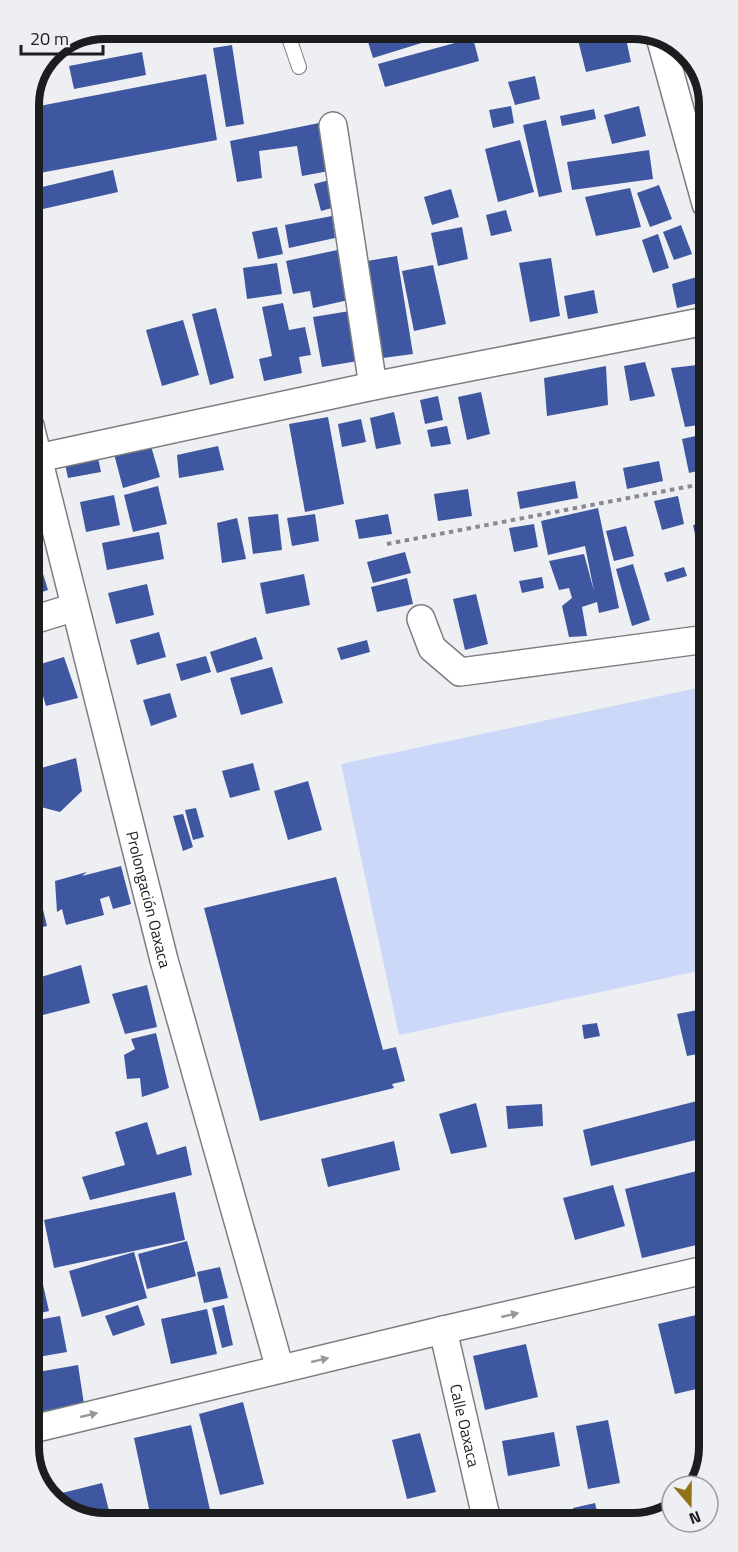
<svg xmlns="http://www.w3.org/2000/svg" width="738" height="1552" viewBox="0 0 738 1552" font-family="'Titillium Web',sans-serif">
	<rect width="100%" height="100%" fill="#edeff2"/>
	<path fill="#cbd8f7" d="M707 686 708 969 399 1035 341 764Z"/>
	<g fill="#3f57a0">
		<path d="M364 29H467L373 58Z"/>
		<path d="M609 29H624L631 62 586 72 577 36Z"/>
		<path d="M473 38 479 61 385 87 378 64Z"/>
		<path d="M232 45 244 124 226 127 213 48Z"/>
		<path d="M142 52 146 75 74 89 69 66Z"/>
		<path d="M206 74 217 140 29 175V108Z"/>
		<path d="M535 76 540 99 515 105 508 82Z"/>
		<path d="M35 85 38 99 29 101V100Z"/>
		<path d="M511 106 514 123 493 128 489 110Z"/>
		<path d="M639 106 646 136 612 144 604 115Z"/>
		<path d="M594 109 596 119 562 126 560 116Z"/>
		<path d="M546 120 562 192 539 197 523 125Z"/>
		<path d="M319 123 329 171 302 176 297 146 259 151 262 178 237 182 230 141Z"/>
		<path d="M520 140 534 192 498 202 485 149Z"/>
		<path d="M649 150 653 179 572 190 567 162Z"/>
		<path d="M113 170 118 192 43 209 38 188Z"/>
		<path d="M333 179 339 206 321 211 314 184Z"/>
		<path d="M659 185 672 219 650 227 637 193Z"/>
		<path d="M630 188 641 227 596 236 585 197Z"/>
		<path d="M451 189 459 217 432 225 424 197Z"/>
		<path d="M506 210 512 231 491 236 486 215Z"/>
		<path d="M332 216 335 238 289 248 285 225Z"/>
		<path d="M681 225 692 254 674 260 663 232Z"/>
		<path d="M277 227 283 254 258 259 252 232Z"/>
		<path d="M462 227 468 259 438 266 431 233Z"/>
		<path d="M658 234 669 268 653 273 642 240Z"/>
		<path d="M342 249 353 299 313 308 310 291 293 294 286 261Z"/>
		<path d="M397 256 413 354 383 358 367 261Z"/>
		<path d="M551 258 560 316 530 322 519 263Z"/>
		<path d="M277 263 282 294 247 299 243 268Z"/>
		<path d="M433 265 446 324 414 331 402 271Z"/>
		<path d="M697 277 703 302 677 308 672 284Z"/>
		<path d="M594 290 598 313 568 319 564 296Z"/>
		<path d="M283 303 289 330 305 327 311 355 299 357 302 373 264 381 259 359 272 356 262 307Z"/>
		<path d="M216 308 234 378 210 385 192 314Z"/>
		<path d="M350 311 358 361 322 367 313 317Z"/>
		<path d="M183 320 199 375 162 386 146 330Z"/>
		<path d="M645 362 655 396 630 401 624 366Z"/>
		<path d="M706 364V411H704L706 424 685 427 671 368Z"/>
		<path d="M606 366 608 405 547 416 544 378Z"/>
		<path d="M481 392 490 434 467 440 458 397Z"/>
		<path d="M438 396 443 420 425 424 420 400Z"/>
		<path d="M394 412 401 444 376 449 370 418Z"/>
		<path d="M328 417 344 504 305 512 289 424Z"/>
		<path d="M361 419 366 442 342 447 338 424Z"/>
		<path d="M447 426 451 444 431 447 427 430Z"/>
		<path d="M700 435 706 469 689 473 682 439Z"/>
		<path d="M151 446 160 477 123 488 114 454Z"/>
		<path d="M218 446 224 470 179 478 177 455Z"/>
		<path d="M97 453 101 472 68 478 64 459Z"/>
		<path d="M659 461 663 481 627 489 623 468Z"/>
		<path d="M575 481 578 498 520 509 517 492Z"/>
		<path d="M158 486 167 524 133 532 124 495Z"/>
		<path d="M468 489 472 516 438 521 434 494Z"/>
		<path d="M114 495 120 525 86 532 80 502Z"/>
		<path d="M678 496 684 524 662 530 654 501Z"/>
		<path d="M598 508 619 608 599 613 597 602 582 607 587 636 569 637 562 606 572 598 569 588 559 590 549 561 584 554 594 591 585 546 548 555 541 521Z"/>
		<path d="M278 514 282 550 253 554 248 517Z"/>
		<path d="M315 514 319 541 292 546 287 518Z"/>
		<path d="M388 514 392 534 359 539 355 520Z"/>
		<path d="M237 518 246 559 222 563 217 523Z"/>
		<path d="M30 522 41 557 30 561Z"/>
		<path d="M707 523V556L700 557 693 525Z"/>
		<path d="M534 524 538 547 514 552 509 528Z"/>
		<path d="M626 526 634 556 614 561 606 531Z"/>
		<path d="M159 532 164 559 107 570 102 543Z"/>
		<path d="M405 552 411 573 373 583 367 562Z"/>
		<path d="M707 562V585L702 587 696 565Z"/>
		<path d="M40 564 48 590 30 596V567Z"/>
		<path d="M633 564 650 620 632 626 616 569Z"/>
		<path d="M684 567 687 576 667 582 664 573Z"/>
		<path d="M304 574 310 605 266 614 260 583Z"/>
		<path d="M542 577 544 588 522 593 519 581Z"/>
		<path d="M407 578 413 604 377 612 371 587Z"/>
		<path d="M147 584 154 615 116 624 108 593Z"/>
		<path d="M476 594 488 644 465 650 453 599Z"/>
		<path d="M159 632 166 657 137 665 130 640Z"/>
		<path d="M256 637 263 659 217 673 210 652Z"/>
		<path d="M367 640 370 652 341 660 337 648Z"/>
		<path d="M206 656 211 672 181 681 176 664Z"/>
		<path d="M64 657 78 698 46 706 34 666Z"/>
		<path d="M272 667 283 703 241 715 230 678Z"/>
		<path d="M170 693 177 717 151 726 143 700Z"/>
		<path d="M76 758 82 791 60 812 33 805 31 801V771Z"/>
		<path d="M253 763 260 790 230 798 222 771Z"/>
		<path d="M308 781 322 830 288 840 274 791Z"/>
		<path d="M196 808 204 837 193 840 185 810Z"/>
		<path d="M183 814 193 847 183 851 173 816Z"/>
		<path d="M121 866 131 904 113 909 109 896 100 899 104 915 66 925 62 909 57 912 55 881 87 872 82 876Z"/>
		<path d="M336 877 383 1050 396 1047 405 1081 392 1084 394 1088 260 1121 204 908Z"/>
		<path d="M40 897 47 926 31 930V899Z"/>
		<path d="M81 965 90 1003 31 1018V980Z"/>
		<path d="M147 985 157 1027 125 1034 112 994Z"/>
		<path d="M708 1008V1052L687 1056 677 1014Z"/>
		<path d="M597 1023 600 1036 584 1039 582 1025Z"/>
		<path d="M156 1033 169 1088 142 1097 140 1078 127 1079 124 1055 135 1049 131 1039Z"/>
		<path d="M701 1100 708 1137 591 1166 583 1130Z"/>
		<path d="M476 1103 487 1147 451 1154 439 1114Z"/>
		<path d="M542 1104 543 1126 508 1129 506 1106Z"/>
		<path d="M147 1122 157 1155 186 1146 192 1175 90 1200 82 1177 125 1165 115 1132Z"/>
		<path d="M394 1141 400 1170 328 1187 321 1159Z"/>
		<path d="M709 1168V1242L642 1258 625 1189Z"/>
		<path d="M613 1185 625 1226 575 1240 563 1198Z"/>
		<path d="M175 1192 185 1240 54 1268 44 1220Z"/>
		<path d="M187 1241 196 1276 147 1289 138 1254Z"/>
		<path d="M35 1243 42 1266 32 1269V1244Z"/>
		<path d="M134 1252 147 1298 82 1317 69 1271Z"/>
		<path d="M220 1267 228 1298 204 1303 197 1272Z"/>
		<path d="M41 1276 49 1311 32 1315V1278Z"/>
		<path d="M138 1305 145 1325 113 1336 105 1316Z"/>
		<path d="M224 1305 233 1345 222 1348 212 1308Z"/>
		<path d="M207 1309 217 1354 171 1364 161 1319Z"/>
		<path d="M709 1312V1386L675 1394 658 1324Z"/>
		<path d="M60 1316 67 1352 32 1358V1321Z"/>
		<path d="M526 1344 538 1397 485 1410 473 1356Z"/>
		<path d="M78 1365 84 1404 33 1413 32 1373Z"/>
		<path d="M243 1402 264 1484 220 1495 199 1414Z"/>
		<path d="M608 1420 620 1483 588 1489 576 1426Z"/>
		<path d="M191 1425 212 1519 195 1523H152L134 1438Z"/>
		<path d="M554 1432 560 1466 508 1476 502 1441Z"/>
		<path d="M420 1433 436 1492 407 1499 392 1440Z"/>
		<path d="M38 1453 49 1490 46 1491 33 1472V1454Z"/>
		<path d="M102 1483 112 1523H100L59 1508 50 1496Z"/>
		<path d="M595 1503 599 1520H575L573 1508Z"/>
		<path d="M362 1512 365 1521 331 1522V1521Z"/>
	</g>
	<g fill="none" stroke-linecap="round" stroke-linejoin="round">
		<g stroke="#7d7e81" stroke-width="16">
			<g id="lane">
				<path d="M286 29 299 67"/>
				<path d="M81 38 122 29"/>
			</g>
		</g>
		<g stroke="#7d7e81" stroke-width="30">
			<g id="street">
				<path d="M660 37 706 204"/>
				<path d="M333 126 373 386"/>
				<path id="s1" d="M30 426 164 960 280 1369"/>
				<path d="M38 458 373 386 706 321"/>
				<path d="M421 619 432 648 460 672 707 639"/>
				<path d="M30 621 75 607"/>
				<path id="s2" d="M443 1330 487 1521"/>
				<path d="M33 1429 443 1330 709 1269"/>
			</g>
		</g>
		<path stroke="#898a8c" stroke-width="4" stroke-dasharray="4.5 4.5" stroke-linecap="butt" d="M387 544 707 483"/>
		<use href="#lane" stroke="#fff" stroke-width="14"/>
		<use href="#street" stroke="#fff" stroke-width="27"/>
	</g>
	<defs><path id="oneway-solid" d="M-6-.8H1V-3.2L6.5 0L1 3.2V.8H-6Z" transform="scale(1.5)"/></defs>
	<g fill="#99999a">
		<use href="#oneway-solid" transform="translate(510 1315) rotate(-13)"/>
		<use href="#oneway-solid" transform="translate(320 1360) rotate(-13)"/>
		<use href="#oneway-solid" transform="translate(89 1415) rotate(-13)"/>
	</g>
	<g text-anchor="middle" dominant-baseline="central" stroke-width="6" stroke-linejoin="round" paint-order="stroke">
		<g font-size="16" fill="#1c1d1e" stroke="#edeff2">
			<text stroke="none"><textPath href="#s1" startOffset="488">Prolongación Oaxaca</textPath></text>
			<text stroke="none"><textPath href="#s2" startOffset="98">Calle Oaxaca</textPath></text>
		</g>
	</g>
	<path d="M0 0H738V1552H0ZM105 39H633A66 66 0 0 1 699 105V1447A66 66 0 0 1 633 1513H105A66 66 0 0 1 39 1447V105A66 66 0 0 1 105 39Z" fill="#edeff2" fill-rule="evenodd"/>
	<path fill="none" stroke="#1c1d1e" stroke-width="8" d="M105 39H633A66 66 0 0 1 699 105V1447A66 66 0 0 1 633 1513H105A66 66 0 0 1 39 1447V105A66 66 0 0 1 105 39Z"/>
	<g transform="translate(690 1504) rotate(160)"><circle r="28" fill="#edeff2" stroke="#999b9d" stroke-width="1.5"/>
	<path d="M0-4.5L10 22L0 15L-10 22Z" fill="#917218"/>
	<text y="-9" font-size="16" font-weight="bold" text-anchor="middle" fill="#1c1d1e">N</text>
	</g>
	<path d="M21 45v9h82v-9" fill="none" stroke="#1c1d1e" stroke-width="3"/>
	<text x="30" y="45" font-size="18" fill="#1c1d1e" stroke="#edeff2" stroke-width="4.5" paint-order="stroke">20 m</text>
</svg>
